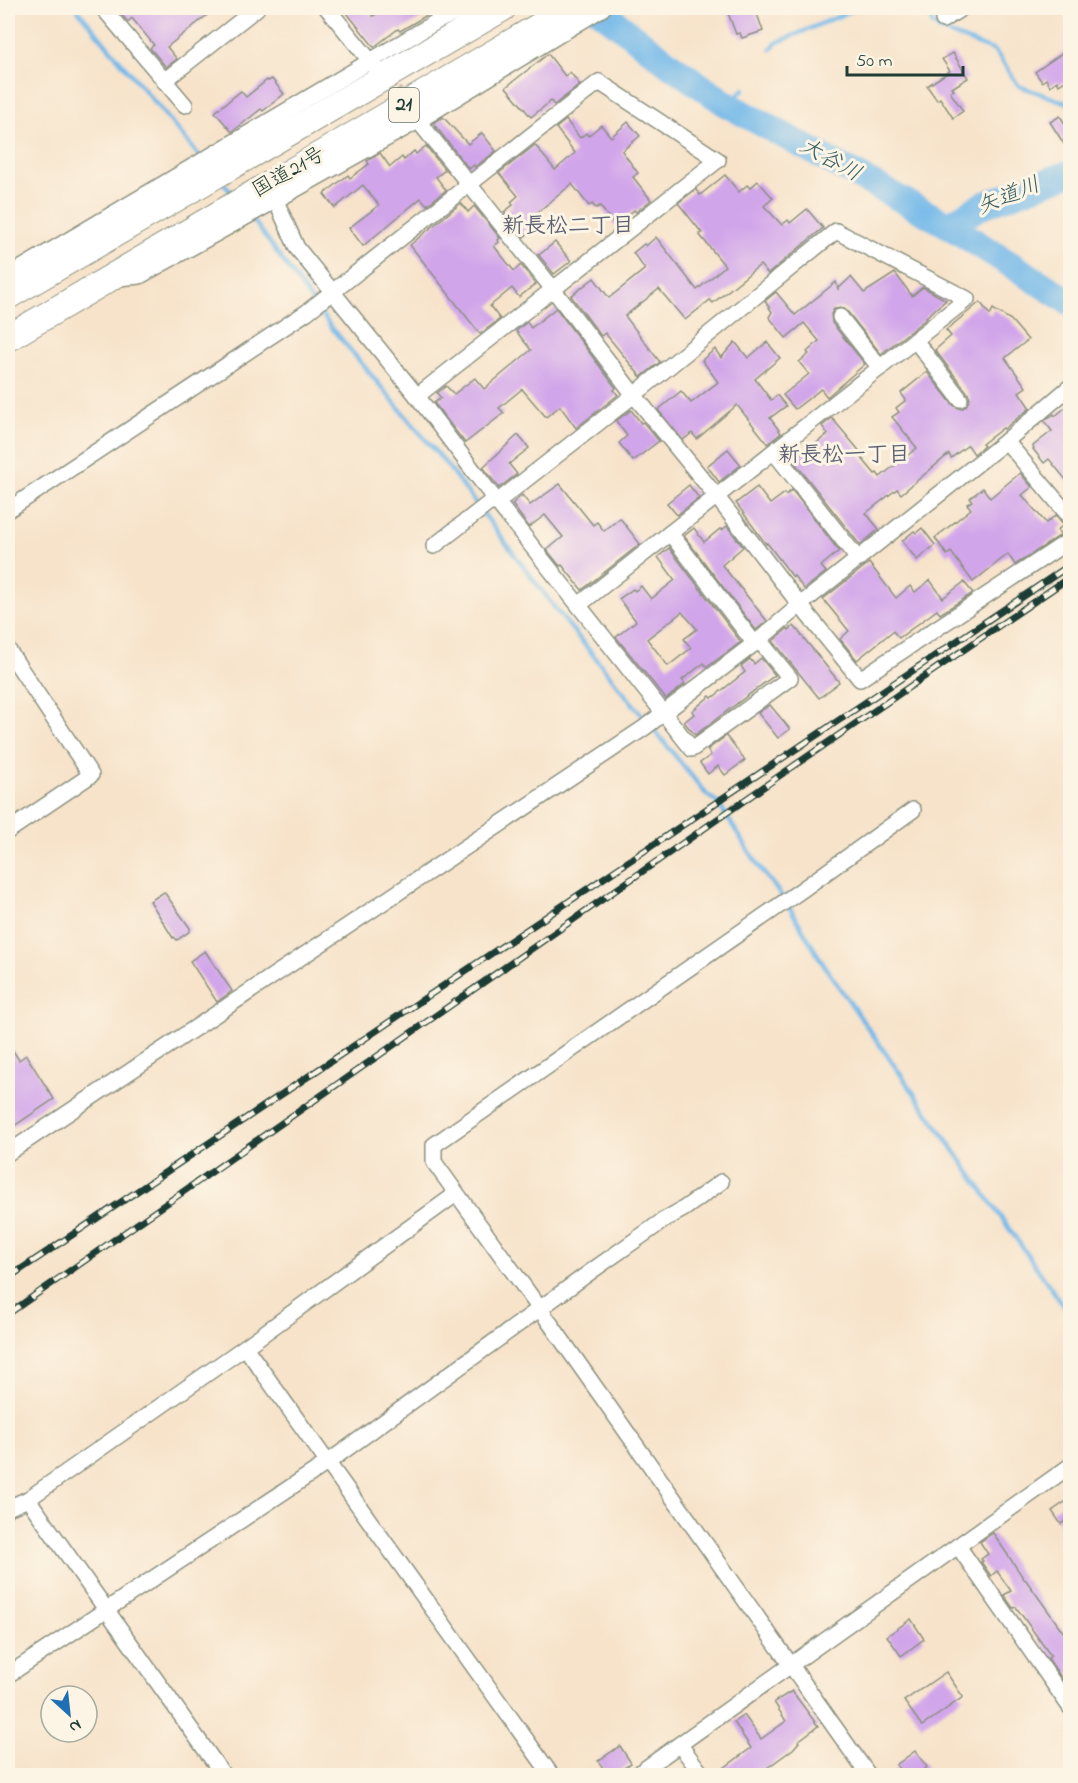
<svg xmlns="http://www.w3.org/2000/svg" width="1078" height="1783" viewBox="0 0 1078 1783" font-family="'Indie Flower','Klee One',sans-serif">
	<rect width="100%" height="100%" fill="#fcf5e5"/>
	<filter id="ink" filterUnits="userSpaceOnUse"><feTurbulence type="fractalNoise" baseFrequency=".0167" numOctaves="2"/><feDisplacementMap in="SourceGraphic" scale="12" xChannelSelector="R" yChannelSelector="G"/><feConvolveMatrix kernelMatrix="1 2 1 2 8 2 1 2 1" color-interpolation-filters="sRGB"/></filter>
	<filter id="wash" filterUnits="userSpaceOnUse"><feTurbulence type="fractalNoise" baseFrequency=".008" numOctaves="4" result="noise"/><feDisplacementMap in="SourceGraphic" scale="24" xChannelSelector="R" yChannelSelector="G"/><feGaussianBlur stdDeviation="1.35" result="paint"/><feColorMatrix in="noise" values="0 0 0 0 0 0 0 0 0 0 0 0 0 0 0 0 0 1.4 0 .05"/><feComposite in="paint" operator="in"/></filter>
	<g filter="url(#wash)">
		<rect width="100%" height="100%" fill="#f7e3ca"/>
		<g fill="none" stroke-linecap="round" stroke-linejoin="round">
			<g stroke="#72b8e9" stroke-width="4.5">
				<path d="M76 8 201 158"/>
				<path d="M926 8 932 23 940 30 995 51 1019 86 1070 104"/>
				<path d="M771 49 776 43 858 8"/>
				<path d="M728 105 744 89"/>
				<path d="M221 180 235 197"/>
				<path d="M251 217 331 327 446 464 558 612 707 795 718 803 762 871 785 900 825 967 1070 1315"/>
			</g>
			<g stroke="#72b8e9" stroke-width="27">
				<path d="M597 8 672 66 728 105 948 225 1070 302"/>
				<path d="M948 225 983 205 1070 173"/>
			</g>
		</g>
		<g id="blocks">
			<g fill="#d1a5ea" fill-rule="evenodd">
				<path d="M116 8H216L167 47 177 59 166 67 150 48 154 45 132 18 128 22Z"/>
				<path d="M343 8H366L373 16 387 8H439L400 31 398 29 374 47Z"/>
				<path d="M726 8H755L763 31 742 38 740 33 736 34Z"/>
				<path d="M1071 47V77L1059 85 1057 81 1050 86 1046 79 1042 82 1035 72Z"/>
				<path d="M953 53 968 78 952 88 954 90 950 92 963 111 953 118 940 98 937 100 927 86 950 71 942 59Z"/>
				<path d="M548 54 565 76 570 72 580 85 554 105 551 101 531 117 506 87Z"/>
				<path d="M272 79 284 94 263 111 261 109 232 132 215 112 241 91 246 97 267 80 268 81Z"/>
				<path d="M1060 116 1071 133V151L1069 152 1050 122Z"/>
				<path d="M443 117 468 144 482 133 496 151 475 167 474 165 469 169 433 123Z"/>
				<path d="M566 120 580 138 586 133 588 136 601 125 611 137 628 122 640 136 622 151 638 173 633 177 651 200 636 212 634 210 615 226 600 206 596 208 592 204 589 206 572 184 533 216 538 223 533 227 534 229 524 237 504 212 513 205 511 202 518 196 499 173 535 145 555 170 575 153 556 128Z"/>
				<path d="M426 146 445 170 436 177 446 190 427 205 421 198 363 246 349 228 379 205 363 185 335 208 324 194 348 175 350 178 369 164 367 161 380 153 390 167 402 157 404 160 414 151 416 154Z"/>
				<path d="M725 175 739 192 747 185 750 188 758 181 773 198 764 206 782 225 788 220 790 223 807 209 823 228 768 274 760 265 713 303 710 300 685 320 659 289 625 316 660 362 641 377 605 333 601 336 571 296 594 278 609 298 645 269 633 253 644 244 646 246 656 237 697 290 725 266 699 234 702 233 678 203 696 189 700 195Z"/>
				<path d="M461 203 468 212 474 206 500 238 498 240 499 242 494 246 514 271 521 265 536 284 519 297 512 288 490 306 500 319 480 334 410 245Z"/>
				<path d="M555 242 571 261 554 274 537 253 539 255Z"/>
				<path d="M895 273 912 296 923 287 946 300 926 317 927 318 881 354 847 311 843 308 834 309 831 314 832 323 865 364 827 397 821 389 795 409 783 395 809 374 799 362 809 354 807 352 819 341 804 323 786 338 769 317 772 312 765 301 776 292 795 315 836 282 838 289 851 277 864 293Z"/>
				<path d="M980 302 990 315 993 309 1011 320 1028 340 1005 358 1026 387 1019 392 1030 408 1004 429 1003 428 982 444 984 446 974 454 968 445 951 458 949 454 901 494 897 489 866 513 879 529 860 545 792 459 806 449 807 450 828 434 822 426 832 418 862 454 860 456 875 474 877 473 880 477 917 448 892 417 899 412 896 408 906 400 901 393 927 372 953 405 961 409 966 406 970 398 968 393 935 350 951 336 946 330Z"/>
				<path d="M556 308 616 388 614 390 618 395 576 428 560 406 546 417 522 389 499 408 504 413 465 443 434 403 441 398 437 393 446 386 454 394 475 378 484 389 531 350 516 331 527 322 531 328Z"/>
				<path d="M735 342 748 358 767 342 780 358 755 379 771 400 777 395 786 406 770 418 781 433 768 444 737 405 697 439 692 433 683 440 658 410 681 391 691 403 718 382 702 360 715 349 721 358Z"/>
				<path d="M1071 403V486L1049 459 1044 463 1033 449 1034 448 1033 446 1052 431 1044 421 1054 414 1055 416Z"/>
				<path d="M631 410 641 423 643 422 659 441 633 461 619 443 627 436 616 421Z"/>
				<path d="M518 435 529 448 509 464 517 474 499 488 483 467Z"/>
				<path d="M728 449 741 465 719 482 707 466Z"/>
				<path d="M1020 473 1032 487 1022 495 1046 523 1056 515 1064 525 1057 530 1061 535 1015 565 1008 554 973 582 951 552 947 555 935 538 971 509 967 504 972 501 970 498 983 488 990 498Z"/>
				<path d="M560 484 593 525 597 522 604 531 620 518 640 544 582 590 562 565 560 566 547 550 563 537 545 515 529 527 512 504 522 495 530 505Z"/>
				<path d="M689 485 699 498 677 515 667 503Z"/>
				<path d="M757 487 770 504 785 493 786 495 792 490 839 551 821 566 826 572 804 589 794 576 793 577 767 543 766 544 736 503Z"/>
				<path d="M727 526 743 547 722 565 767 621 756 630 684 536 694 528 704 542 720 529 722 530Z"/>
				<path d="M922 528 935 545 917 560 902 541 914 531 916 533Z"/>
				<path d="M669 548 741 642 707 667 704 663 682 680 685 684 666 699 616 637 636 621 619 599 633 589 635 591 641 586 651 599 675 580 658 557ZM682 612 697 629 684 639 691 648 668 666 647 639Z"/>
				<path d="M869 563 896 598 910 586 915 592 930 580 943 598 964 582 973 593 940 614 937 610 899 638 893 631 857 660 840 639 849 631 823 599Z"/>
				<path d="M794 626 839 682 834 686H835L819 698 773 641 788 628 789 630Z"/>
				<path d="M761 658 775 675 695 735 684 722 694 714 692 711 710 696 712 698 745 672 741 666 750 659 754 664Z"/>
				<path d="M770 705 790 729 778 738 758 713Z"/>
				<path d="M726 736 745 760 725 775 718 766 708 774 700 763 711 755 707 750Z"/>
				<path d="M164 892 190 928V931L177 940 174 937 173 938 150 901Z"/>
				<path d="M205 951 232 991 217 1002 190 961Z"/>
				<path d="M8 1043 19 1060 26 1055 54 1099 8 1130Z"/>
				<path d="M1065 1502 1071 1510V1517L1061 1524 1052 1511Z"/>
				<path d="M993 1533 1024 1579 1026 1580 1071 1643V1673L1062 1679 1048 1658 1051 1656 1016 1607 1013 1608 1004 1595 1011 1591 997 1571 991 1576 981 1562 983 1561 981 1559 988 1554 980 1542Z"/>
				<path d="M911 1619 924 1639 901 1656 887 1636Z"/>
				<path d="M946 1672 963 1697 922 1726 904 1701Z"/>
				<path d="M792 1691 818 1726 798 1741 799 1742 793 1749 756 1776H713L751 1748 734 1722 744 1715 761 1739 786 1721 774 1702Z"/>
				<path d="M620 1746 631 1763 613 1776H609L598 1761Z"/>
				<path d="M915 1751 927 1767 915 1776H888L899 1768 896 1765Z"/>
			</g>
		</g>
	</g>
	<g filter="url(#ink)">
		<use href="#blocks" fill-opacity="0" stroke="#8b907f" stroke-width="1.5"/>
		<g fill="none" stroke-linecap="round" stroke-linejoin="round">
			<path stroke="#ccc2ac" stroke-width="15" stroke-dasharray="15 8" stroke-linecap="butt" d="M380 73 410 111"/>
			<g stroke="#8b907f" stroke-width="18">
				<g id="minor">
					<path d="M103 8 185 105"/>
					<path d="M327 8 376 68"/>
					<path d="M943 20 962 8"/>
					<path d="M164 81 257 8"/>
					<path d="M412 113 553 289 634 395 717 497 800 605 860 679 1070 540"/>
					<path d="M276 201 297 248 417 396 497 502 692 749 790 678 759 640"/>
					<path d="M8 276 436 22 465 8"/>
					<path d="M118 278 140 276 418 121 603 8"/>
					<path d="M840 317 880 368"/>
					<path d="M915 340 960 399"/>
					<path d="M1070 387 1006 441 1070 517"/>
					<path d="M774 452 858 559"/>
					<path d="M8 510 307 312 599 82 718 160 417 396"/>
					<path d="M670 533 755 644"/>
					<path d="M434 546 488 504 497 502 634 395 836 231 967 299 580 604"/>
					<path d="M8 650 91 775 8 831"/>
					<path d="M8 1153 644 728 759 640 800 605 1006 441"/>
					<path d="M245 1347 552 1776"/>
					<path d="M28 1499 224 1776"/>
					<path d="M8 1508 28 1499 245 1347 456 1194"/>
					<path d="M958 1546 1070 1707"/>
					<path d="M8 1675 327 1463 593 1270 664 1220 685 1208 721 1182"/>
					<path d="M680 1745 703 1776"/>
					<path d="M635 1776 1070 1466"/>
					<path d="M869 1776 540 1309 434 1162V1145L803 889 913 810"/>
				</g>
			</g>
			<g stroke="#8b907f" stroke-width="28">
				<g id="trunk">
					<path d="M8 296 503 8"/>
					<path d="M8 338 570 8"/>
				</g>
			</g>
			<use href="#minor" stroke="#fff" stroke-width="15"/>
			<use href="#trunk" stroke="#fff" stroke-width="26"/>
			<g stroke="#1f3d34" stroke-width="7">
				<g id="rail">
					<path d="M8 1278 1070 565"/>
					<path d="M8 1314 782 774 1070 577"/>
				</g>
			</g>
			<use href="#rail" stroke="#fcf5e5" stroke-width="4.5" stroke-dasharray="14" stroke-linecap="butt"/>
		</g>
	</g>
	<g text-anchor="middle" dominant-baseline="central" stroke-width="6" stroke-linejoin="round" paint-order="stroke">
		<rect fill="#fcf5e5" stroke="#617469" stroke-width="1.5" x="389" y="88" width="30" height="34" rx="4.5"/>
		<g font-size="20" font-weight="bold" fill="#1f3d34">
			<text x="404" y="105">21</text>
		</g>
		<g font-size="21" fill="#1f3d34" stroke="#fcf5e5">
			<text transform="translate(289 173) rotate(-30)">国道21号</text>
		</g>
		<g font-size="22" font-style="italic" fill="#345c61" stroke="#fcf5e5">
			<text transform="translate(830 161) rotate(29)">大谷川</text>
			<text transform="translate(1009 197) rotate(-22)">矢道川</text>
		</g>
		<g font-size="22" font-weight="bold" fill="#5d6174" stroke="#fcf5e5">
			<text x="568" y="227">新長松二丁目</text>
			<text x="844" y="456">新長松一丁目</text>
		</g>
	</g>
	<rect width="1078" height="1783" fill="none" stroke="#fcf5e5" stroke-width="30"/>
	<g transform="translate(69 1714) rotate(153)"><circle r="28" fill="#fcf5e5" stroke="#a4ab9e" stroke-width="1.5"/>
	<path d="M0-4.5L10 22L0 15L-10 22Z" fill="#1f6fb2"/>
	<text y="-9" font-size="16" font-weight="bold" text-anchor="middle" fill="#1f3d34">N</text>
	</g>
	<path d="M847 66v9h116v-9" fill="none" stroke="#1f3d34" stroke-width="3"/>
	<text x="856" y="66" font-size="18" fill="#1f3d34" stroke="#fcf5e5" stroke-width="4.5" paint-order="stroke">50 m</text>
</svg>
